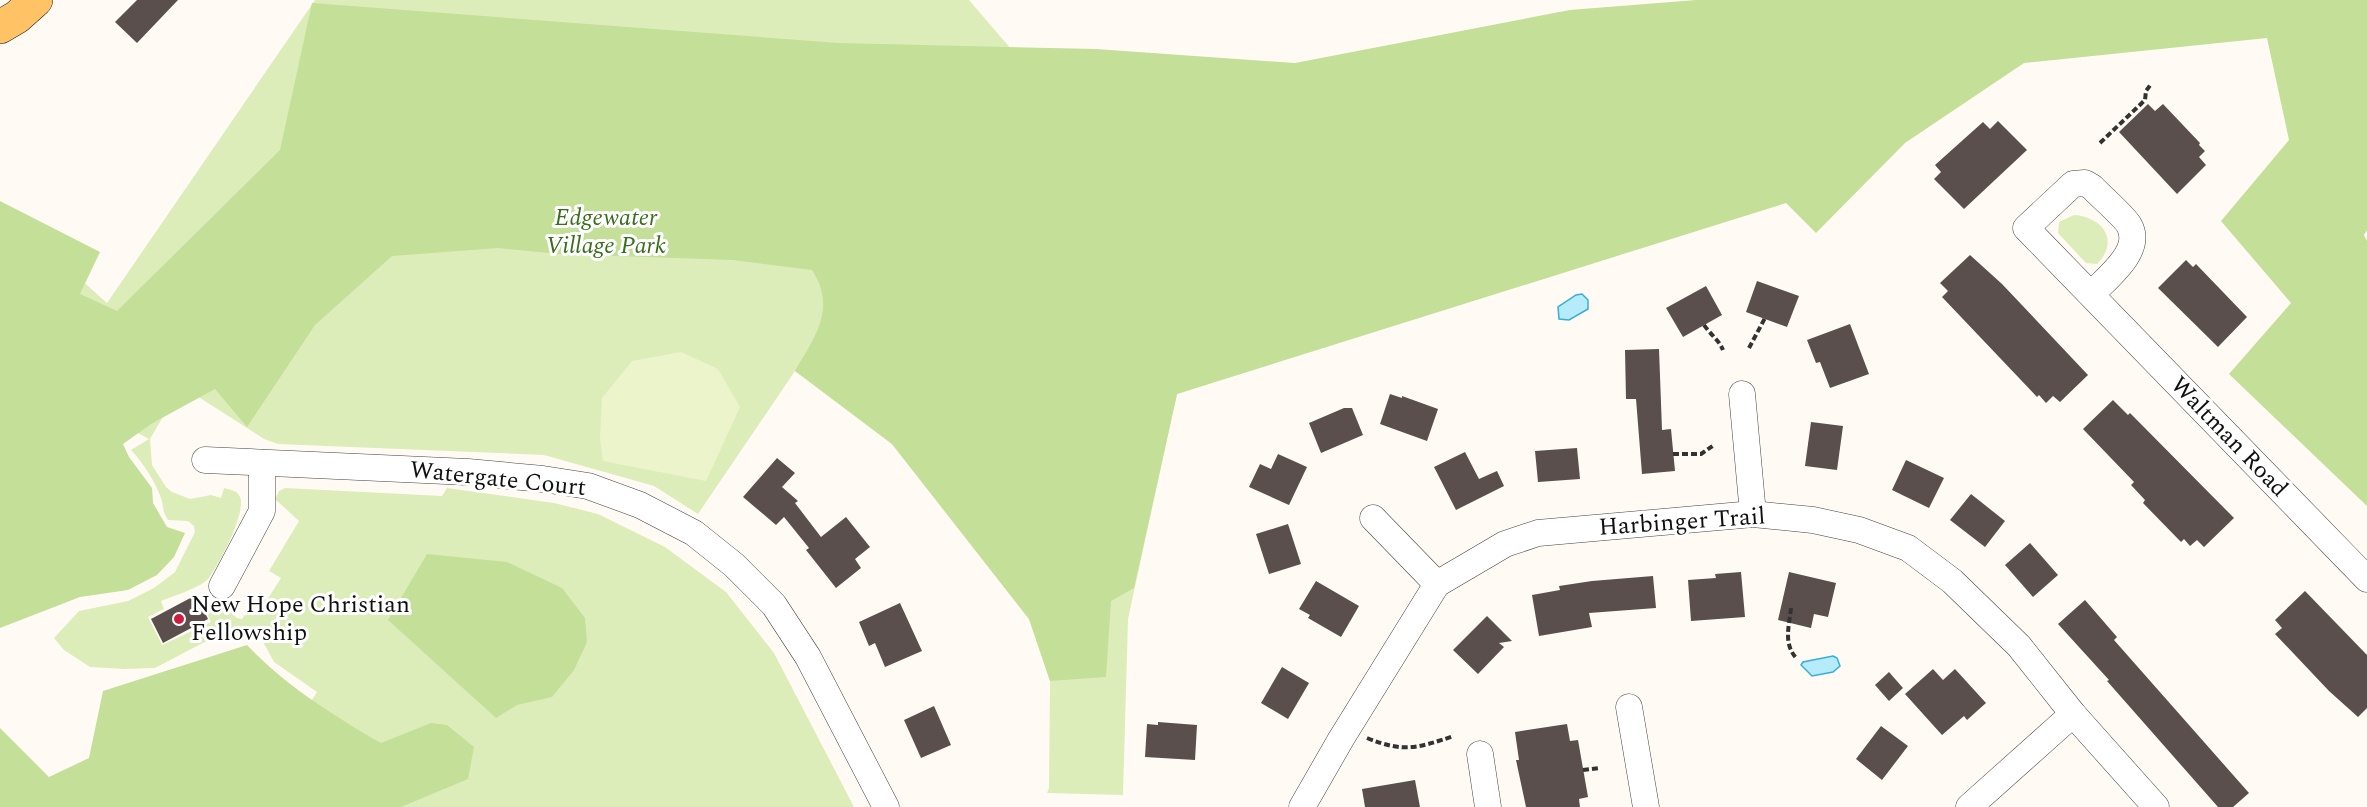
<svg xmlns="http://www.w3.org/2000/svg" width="2367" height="807" viewBox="0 0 2367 807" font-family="Spectral,serif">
	<rect width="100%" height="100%" fill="#fffbf4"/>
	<g fill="#dcedba">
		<path d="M315 0H969L1280 361 1177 394 1128 619 1123 795 1047 793 1049 788 1050 681 1029 619 892 444 795 371 698 514 654 486 544 455 278 444 264 439 197 396 167 410 150 439 152 465 166 487 172 492 190 499 211 495 221 498 224 488C231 490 237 490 240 497 247 512 218 566 208 579 200 588 173 596 161 601L164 609 148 617 162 645 211 622 200 598H206L220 610 224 607 237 618 242 619 250 608 257 611 265 599 267 600 281 578 269 571 299 521 275 499 279 491 285 488 442 496 447 488 554 503 598 514 665 547 726 592 774 653 854 807H244L317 692 274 662 261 638 220 634 155 668 124 669 90 667 64 650 54 638 79 611 128 601 154 588 175 572 195 532 194 526 188 521 168 520C162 512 164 507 161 498 155 481 143 463 131 450L149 439 0 359V207L107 303Z"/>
		<path d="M2074 215C2103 217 2120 241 2097 264L2086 263 2058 233 2059 222Z"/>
	</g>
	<g fill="#c3df98">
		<path d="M1696 0H2367V230L2364 235 2367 241V506L2229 374 2291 303 2221 221 2289 140 2267 38 2024 63 1905 143 1816 233 1786 203 1177 394 1134 588 1111 601 1106 677 1050 681 1029 619 892 444 795 371C815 337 837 308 812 270L733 260 559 254 498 248 392 256 315 325 247 427 215 389 151 424 123 444 129 457 152 488 153 503 167 527 185 533 174 557 157 575 128 590 80 597 0 628V201L100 252 80 294 117 311 280 150 312 3 838 43 1096 49 1295 63 1570 10Z"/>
		<path d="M427 554 507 562 562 588 585 618 587 642 574 670 552 697 517 705 496 718 388 620Z"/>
		<path d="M247 645C286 686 333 715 381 743L431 723 447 725 474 747 468 779 401 807H0V728L49 777 89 758 103 691Z"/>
	</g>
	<path fill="#ecf4cc" d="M681 352 718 369 740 407 706 481 603 461 600 439 602 398 632 361Z"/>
	<g fill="#b5ebfa" stroke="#36afd7" stroke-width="1.5">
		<path d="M1582 294 1588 300V309L1569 320 1559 319 1558 307 1576 295Z"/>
		<path d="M1833 656 1837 658 1840 666 1833 672 1812 676 1801 665 1803 662Z"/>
	</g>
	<g fill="#5a4f4c">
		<path d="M137 0H178L137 43 115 22Z"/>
		<path d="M2148 104 2155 111 2163 104 2200 143 2199 145 2205 151 2199 157 2206 165 2177 194 2119 132Z"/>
		<path d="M1998 121 2027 150 1964 209 1934 179 1941 172 1935 165 1983 122 1990 129Z"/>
		<path d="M1970 255 2002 284 2088 375 2060 402 2053 396 2046 403 2039 395 2037 397 1942 297 1948 291 1940 283Z"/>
		<path d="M2186 260 2193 267 2196 264 2247 317 2218 347 2158 288Z"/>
		<path d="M1757 281 1799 296 1787 327 1746 312Z"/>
		<path d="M1706 286 1722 315 1683 337 1666 308Z"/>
		<path d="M1850 324 1869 374 1830 388 1820 362 1816 363 1807 340Z"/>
		<path d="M1659 349 1662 430 1671 429 1675 471 1642 474 1636 399H1626L1625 350Z"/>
		<path d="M1390 394 1402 398V396L1438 409 1427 441 1380 424Z"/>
		<path d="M2113 400 2128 415 2130 413 2234 518 2204 547 2197 540 2190 546 2184 539 2181 542 2143 503 2145 500 2131 485 2134 482 2083 429Z"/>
		<path d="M1344 408H1352L1363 435 1321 453 1309 423Z"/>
		<path d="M1811 422 1843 426 1837 470 1805 466Z"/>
		<path d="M1577 448 1580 479 1538 482 1535 451Z"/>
		<path d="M1465 452 1479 479 1497 471 1504 486 1456 510 1434 467Z"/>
		<path d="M1278 454 1307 467 1289 505 1249 487 1260 464 1271 469Z"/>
		<path d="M777 458 795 473 782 487 798 501 795 503 821 537 846 517 870 547 855 559 861 568 836 588 806 550 809 548 784 517 776 525 743 497Z"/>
		<path d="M1906 460 1944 478 1929 508 1892 490Z"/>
		<path d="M1971 494 2005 521 1985 547 1950 520Z"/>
		<path d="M1288 524 1301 564 1269 574 1256 534Z"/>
		<path d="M2030 543 2058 575 2033 597 2005 565Z"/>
		<path d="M1741 572 1745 617 1691 621 1688 580 1716 578 1715 574Z"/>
		<path d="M1789 572 1836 583 1828 617 1814 614 1811 628 1778 620Z"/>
		<path d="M1653 576 1656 608 1589 613 1592 627 1539 636 1532 595 1560 590 1559 586 1592 581Z"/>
		<path d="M1316 581 1359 606 1341 637 1308 618 1310 615 1299 609Z"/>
		<path d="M2305 591 2367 655V708L2358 717 2329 691 2275 634 2282 628 2275 620Z"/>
		<path d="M196 595 208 619 163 643 151 619Z"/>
		<path d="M2085 600 2117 637 2114 640 2249 793 2233 807H2218L2107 681 2109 680 2058 624Z"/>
		<path d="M900 603 922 651 885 667 875 643 869 646 859 622Z"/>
		<path d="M1487 616 1512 641 1499 643 1504 647 1478 674 1453 650Z"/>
		<path d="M1282 667 1309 683 1288 719 1261 703Z"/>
		<path d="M1933 669 1943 680 1955 669 1986 703 1967 720 1964 716 1942 735 1905 694Z"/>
		<path d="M1889 672 1903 688 1889 701 1875 685Z"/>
		<path d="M934 706 951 745 921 758 904 720Z"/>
		<path d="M1158 722 1197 725 1195 760 1145 757 1147 724 1158 725Z"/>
		<path d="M1567 724 1570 741 1578 740 1588 797 1579 799 1580 807H1526L1516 760H1519L1515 732Z"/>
		<path d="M1881 726 1908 746 1882 780 1856 759Z"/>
		<path d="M1415 780 1420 807H1365L1362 789Z"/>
	</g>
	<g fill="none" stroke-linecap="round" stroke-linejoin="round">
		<g stroke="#434343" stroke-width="27">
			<g id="minor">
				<path d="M2091 295C2106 278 2144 251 2129 225 2123 215 2101 197 2092 187L2085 183 2073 184 2026 228 2367 579"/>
				<path d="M1742 394 1753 514"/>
				<path d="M205 460 468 472 543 479 588 486 640 505 694 533 734 565 774 605 808 657 886 807"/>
				<path d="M1373 518 1437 584"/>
				<path d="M222 586 262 511V463"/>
				<path d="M1629 707 1646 807"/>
				<path d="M1480 754 1488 807"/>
				<path d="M1302 807 1341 739 1437 584 1505 544 1538 533 1753 514 1813 520 1859 530 1908 548 1952 581 2019 646 2073 714 2156 807"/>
				<path d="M1969 807 2073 714"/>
			</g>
		</g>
		<g stroke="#212121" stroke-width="34">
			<path id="major" d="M0 27 17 17 36 0"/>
		</g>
		<g stroke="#323232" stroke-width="4" stroke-dasharray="6 3" stroke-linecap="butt">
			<path d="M2100 143 2145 100 2146 91 2151 84"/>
			<path d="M1704 325C1710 334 1719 340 1723 350"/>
			<path d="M1749 348 1765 318"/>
			<path d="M1673 454H1701L1714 445"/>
			<path d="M1791 608C1789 627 1783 644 1797 659"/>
			<path d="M1367 738C1404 753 1417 748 1454 736"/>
			<path d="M1583 770 1600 768"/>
		</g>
		<use href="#minor" stroke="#fff" stroke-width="26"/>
		<use href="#major" stroke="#ffc264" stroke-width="33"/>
	</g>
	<circle fill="#cc1d40" stroke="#fff" stroke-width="2" cx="179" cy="619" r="6"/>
	<g text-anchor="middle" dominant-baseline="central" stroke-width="6" stroke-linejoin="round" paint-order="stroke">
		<g font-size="24" font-style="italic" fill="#396e1b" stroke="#fff">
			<text x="606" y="218">Edgewater<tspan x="606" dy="28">Village Park</tspan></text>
		</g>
		<g font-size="24" fill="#101010" stroke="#fff">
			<text transform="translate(2229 437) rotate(46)">Waltman Road</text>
			<text transform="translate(498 479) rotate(6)">Watergate Court</text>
			<text transform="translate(1682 522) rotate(-4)">Harbinger Trail</text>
		</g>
		<g font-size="24" fill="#101010" stroke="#fff" text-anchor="start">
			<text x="191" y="605">New Hope Christian<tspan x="191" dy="28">Fellowship</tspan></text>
		</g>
	</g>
</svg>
